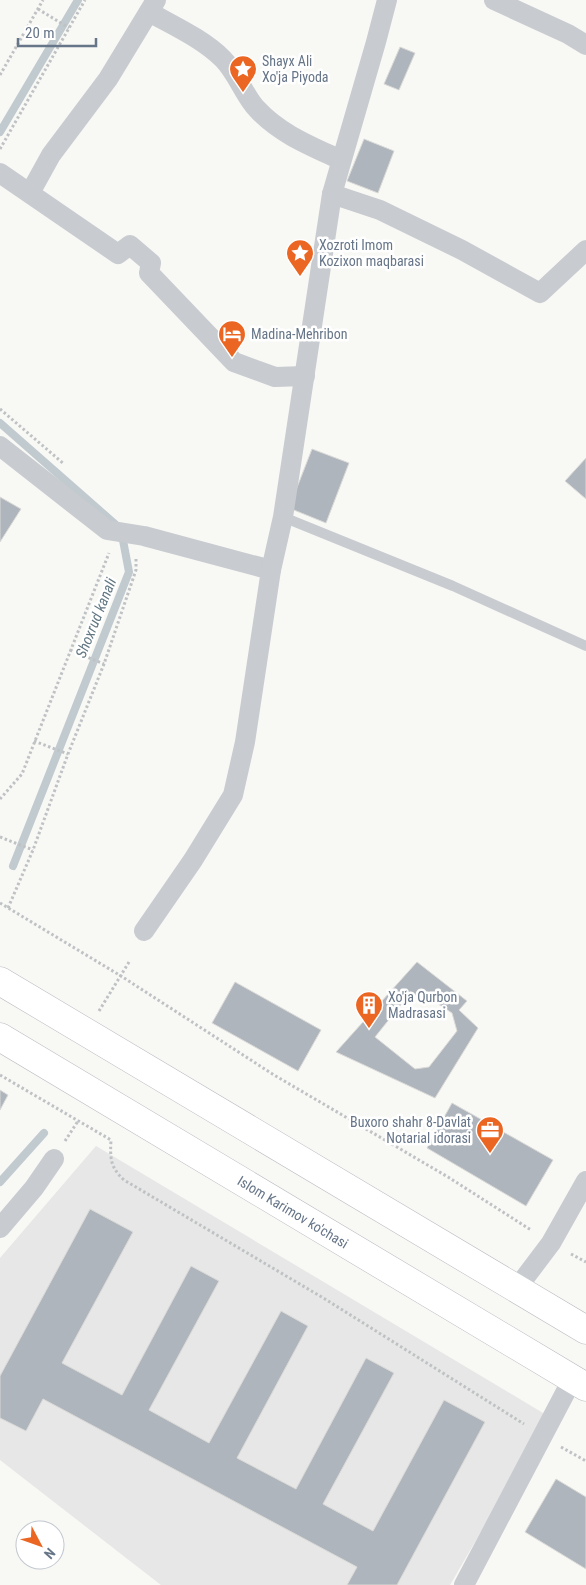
<svg xmlns="http://www.w3.org/2000/svg" width="586" height="1585" viewBox="0 0 586 1585" font-family="'Roboto Condensed',sans-serif">
	<rect width="100%" height="100%" fill="#f8f8f5"/>
	<path fill="#e6e7e6" d="M96 1146 548 1416 450 1585H161L0 1460V1258Z"/>
	<g fill="none" stroke-linecap="round" stroke-linejoin="round">
		<g stroke="#c0cacf" stroke-width="8">
			<path d="M0 132 78 0"/>
			<path d="M0 423 115 524"/>
			<path d="M13 866 129 572 122 535"/>
			<path d="M0 1182 44 1133"/>
		</g>
	</g>
	<g fill="#afb5bc" stroke="#dadad7" fill-rule="evenodd">
		<path d="M400 47 415 53 399 90 384 84Z"/>
		<path d="M364 139 394 151 378 193 347 181Z"/>
		<path d="M312 449 349 463 326 523 289 508Z"/>
		<path d="M586 458V499L565 481Z"/>
		<path d="M0 497 21 509 0 542Z"/>
		<path d="M417 962 467 1001 459 1010 478 1028 435 1098 336 1052ZM423 994 452 1013 457 1031 429 1067 415 1069 375 1037 407 997Z"/>
		<path d="M235 982 321 1030 298 1071 212 1023Z"/>
		<path d="M0 1090 8 1095 0 1110Z"/>
		<path d="M452 1103 553 1160 526 1206 427 1148Z"/>
		<path d="M90 1209 133 1232 62 1363 122 1395 191 1266 219 1281 149 1410 209 1443 281 1311 308 1326 237 1458 296 1489 366 1358 394 1373 323 1504 373 1531 444 1400 485 1422 397 1585H347L357 1567 43 1399 26 1431 0 1418V1376Z"/>
		<path d="M556 1479 586 1497V1569L525 1532Z"/>
	</g>
	<g fill="none" stroke-linecap="round" stroke-linejoin="round">
		<g stroke="#b9bcc1" stroke-width="29">
			<g id="primary">
				<path d="M0 981 586 1330"/>
				<path d="M0 1037 586 1387"/>
			</g>
		</g>
		<g stroke="#bfc2c4" stroke-width="3" stroke-dasharray="2.5 2.5" stroke-linecap="butt">
			<path d="M38 9 69 28"/>
			<path d="M0 75 43 0"/>
			<path d="M0 149 85 0"/>
			<path d="M0 409 64 464"/>
			<path d="M70 650 104 664"/>
			<path d="M34 741 68 754"/>
			<path d="M0 799 22 774 109 553"/>
			<path d="M0 837 33 850"/>
			<path d="M0 903 121 976 274 1075 448 1177 531 1230"/>
			<path d="M8 908 33 850 68 754 104 664 136 570V558"/>
			<path d="M99 1011 129 962"/>
			<path d="M0 1075 111 1140C110 1158 110 1167 124 1180L325 1299 524 1424"/>
			<path d="M65 1141 78 1121"/>
			<path d="M571 1254 586 1262"/>
			<path d="M561 1447 586 1461"/>
		</g>
		<path stroke="#c8cbcf" stroke-width="10" d="M283 517 453 586 586 646"/>
		<g stroke="#c8cbcf" stroke-width="20">
			<path d="M494 0 568 34 586 45"/>
			<path d="M149 12C174 26 203 39 223 59 237 73 245 97 257 109 280 134 311 146 341 160"/>
			<path d="M0 173 118 254 130 245 151 263 149 273 234 362 275 377 305 376"/>
			<path d="M30 193 51 155 108 79 156 0"/>
			<path d="M332 194 380 210 462 250 540 293 586 250"/>
			<path d="M0 446 107 530 144 536 271 570"/>
			<path d="M144 931 193 860 233 795 245 742 271 570 283 517 332 194 376 42 387 0"/>
			<path d="M0 1228 34 1188 54 1159"/>
			<path d="M517 1288 551 1243 586 1181"/>
			<path d="M464 1585 573 1378"/>
		</g>
		<use href="#primary" stroke="#fff" stroke-width="28"/>
	</g>
	<defs>
		<g id="sight-pin" transform="scale(1.4375)"><path d="M0 17L-7.5 6A9.5 9.5 0 1 1 7.5 6Z" fill="#eb6622" stroke="#fff"/><path d="M0-6L1.8-2.2L6-1.7L2.9 1.2L3.7 5.4L0 3.3L-3.7 5.4L-2.9 1.2L-6-1.7L-1.8-2.2Z" fill="#fff"/></g>
		<g id="hotel-pin" transform="scale(1.4375)"><path d="M0 17L-7.5 6A9.5 9.5 0 1 1 7.5 6Z" fill="#eb6622" stroke="#fff"/><path d="M-6-4.5h1.5V1H6V5H4.5V3h-9V5H-6ZM-4 0a1.8 1.8 0 1 1 3.6 0ZM.5 0V-2.5h3Q6-2.5 6 0Z" fill="#fff"/></g>
		<g id="building-pin" transform="scale(1.4375)"><path d="M0 17L-7.5 6A9.5 9.5 0 1 1 7.5 6Z" fill="#eb6622" stroke="#fff"/><path d="M-4-6H4V6H1V3H-1V6H-4ZM-2.5-4.3h1.7v1.8h-1.7ZM.8-4.3h1.7v1.8H.8ZM-2.5-1h1.7V.8h-1.7ZM.8-1h1.7V.8H.8Z" fill="#fff"/></g>
		<g id="office-pin" transform="scale(1.4375)"><path d="M0 17L-7.5 6A9.5 9.5 0 1 1 7.5 6Z" fill="#eb6622" stroke="#fff"/><path d="M-6-3h4V-5.5h4V-3h4V5H-6ZM-1-4.5V-3h2v-1.5ZM-6 0V1H6V0Z" fill="#fff"/></g>
	</defs>
	<g fill-rule="evenodd">
		<use href="#sight-pin" x="243" y="69"/>
		<use href="#sight-pin" x="300" y="253"/>
		<use href="#hotel-pin" x="232" y="334"/>
		<use href="#building-pin" x="369" y="1005"/>
		<use href="#office-pin" x="490" y="1130"/>
	</g>
	<g text-anchor="middle" dominant-baseline="central" stroke-width="5" stroke-linejoin="round" paint-order="stroke">
		<g font-size="14" fill="#667588" stroke="#fff" text-anchor="start">
			<text x="262" y="61">Shayx Ali<tspan x="262" dy="16">Xo'ja Piyoda</tspan></text>
			<text x="319" y="245">Xozroti Imom<tspan x="319" dy="16">Kozixon maqbarasi</tspan></text>
			<text x="251" y="334">Madina-Mehribon</text>
			<text x="388" y="997">Xo'ja Qurbon<tspan x="388" dy="16">Madrasasi</tspan></text>
			<text x="471" y="1122" text-anchor="end">Buxoro shahr 8-Davlat<tspan x="471" dy="16">Notarial idorasi</tspan></text>
		</g>
		<g font-size="14" fill="#667588" stroke="#fff">
			<text transform="translate(293 1212) rotate(31)">Islom Karimov ko'chasi</text>
		</g>
		<g font-size="15" font-style="italic" fill="#627783" stroke="#fff">
			<text transform="translate(96 618) rotate(-68)">Shoxrud kanali</text>
		</g>
	</g>
	<g transform="translate(40 1545) rotate(131)"><circle r="24" fill="#ffffff" stroke="#c2c8cf"/>
	<path d="M0-4L9 19L0 12L-9 19Z" fill="#eb6622"/>
	<text y="-8" font-size="14" font-weight="bold" text-anchor="middle" fill="#667588">N</text>
	</g>
	<path d="M18 38v8h78v-8" fill="none" stroke="#667588" stroke-width="2.5"/>
	<text x="25" y="38" font-size="15" fill="#667588" stroke="#ffffff" stroke-width="4" paint-order="stroke">20 m</text>
</svg>
